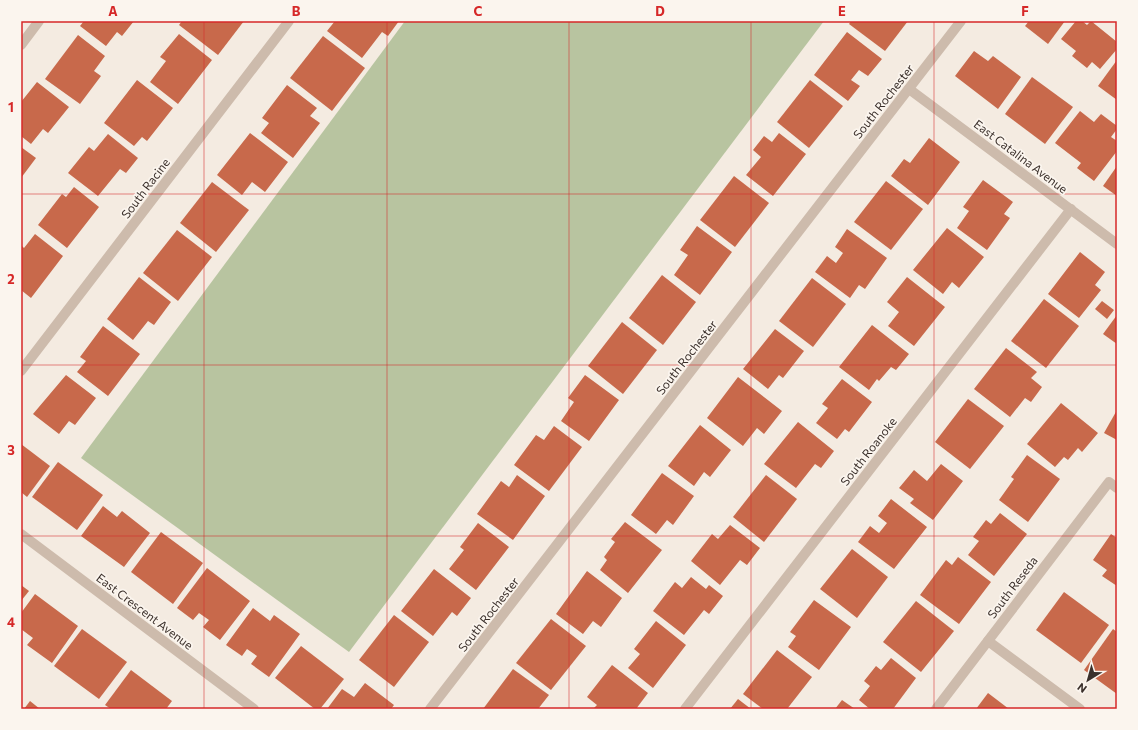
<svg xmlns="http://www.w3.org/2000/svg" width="1138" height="730" viewBox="0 0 1138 730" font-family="Commissioner,sans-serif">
	<rect width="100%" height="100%" fill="#f4ebe1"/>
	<path fill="#b8c4a0" d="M405 21H824L349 652 81 458Z"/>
	<g fill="#c8694b">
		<path d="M84 21H134L122 36 117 32 106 46 80 26Z"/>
		<path d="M182 21H244L218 55 179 25Z"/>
		<path d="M335 21H399L388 36 382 32 362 58 327 31Z"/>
		<path d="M851 21H908L885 51 849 24Z"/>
		<path d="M1029 21H1065L1048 44 1025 26Z"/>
		<path d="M1076 21H1082L1087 25 1091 21 1117 42V49L1100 69 1092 62 1087 68 1072 56 1076 51 1061 39Z"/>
		<path d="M847 32 882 59 868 76 859 70 851 80 860 86 848 101 814 75Z"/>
		<path d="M179 34 212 60 178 104 150 82 166 61 160 57Z"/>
		<path d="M78 35 105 56 94 71 101 76 80 104 45 79Z"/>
		<path d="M323 36 365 68 332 111 290 78Z"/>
		<path d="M974 51 988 61 993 56 1021 77 998 109 955 76Z"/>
		<path d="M1117 60V100L1098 86Z"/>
		<path d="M1032 77 1073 107 1045 144 1005 114Z"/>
		<path d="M137 80 173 108 147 141 142 137 134 146 104 123Z"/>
		<path d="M810 80 843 106 809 148 777 122Z"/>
		<path d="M37 82 69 107 48 133 43 129 31 144 21 136V102Z"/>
		<path d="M287 85 317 108 310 116 320 123 293 158 261 133 269 123 262 118Z"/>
		<path d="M1080 111 1094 122 1101 114 1117 126V129L1111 137 1117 141V151L1094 181 1077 168 1081 163 1055 143Z"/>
		<path d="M250 133 288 162 265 192 252 182 242 195 217 175Z"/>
		<path d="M779 133 806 154 773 196 746 175 761 157 753 150 764 136 772 142Z"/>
		<path d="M108 134 138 158 126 173 120 169 98 196 68 173 89 147 94 151Z"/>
		<path d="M929 138 960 162 928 205 891 176 904 159 910 163Z"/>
		<path d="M21 147 36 158 21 178Z"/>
		<path d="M1117 166V196L1103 186Z"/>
		<path d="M734 176 769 203 735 247 700 220Z"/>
		<path d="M983 180 1013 202 1004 214 1010 218 987 250 957 228 969 211 963 207Z"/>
		<path d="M886 181 923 209 891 250 854 222Z"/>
		<path d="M212 182 249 210 216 252 180 223Z"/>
		<path d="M74 187 99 207 67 248 38 225 62 194 66 197Z"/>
		<path d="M697 226 732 252 700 295 674 275 688 255 680 250Z"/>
		<path d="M947 228 984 257 959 288 952 282 943 294 913 270Z"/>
		<path d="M847 229 887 258 865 289 859 285 850 298 815 272 827 256 836 263 843 253 835 247Z"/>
		<path d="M177 230 212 257 178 301 143 273Z"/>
		<path d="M35 234 63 256 31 298 21 290V245L24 248Z"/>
		<path d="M1080 252 1105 272 1095 285 1101 290 1079 318 1048 294Z"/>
		<path d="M662 275 696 302 663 345 629 318Z"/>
		<path d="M139 277 171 302 154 325 148 321 133 340 107 319Z"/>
		<path d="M907 277 945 307 914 346 888 326 899 312 887 302Z"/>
		<path d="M812 278 846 304 813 347 779 321Z"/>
		<path d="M1044 299 1079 326 1046 368 1011 341Z"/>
		<path d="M1102 301 1114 310 1107 319 1095 309Z"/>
		<path d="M1117 315V344L1103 334Z"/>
		<path d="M622 322 657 350 623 394 588 366Z"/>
		<path d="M872 325 909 354 896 370 891 367 879 381 877 379 869 390 839 367Z"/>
		<path d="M103 326 140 354 108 396 77 372 86 361 80 357Z"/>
		<path d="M775 329 804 351 783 378 779 375 768 389 743 369Z"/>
		<path d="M1006 348 1037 372 1031 378 1042 387 1031 402 1025 398 1010 417 974 389Z"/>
		<path d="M66 375 96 398 75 425 69 421 59 434 33 414Z"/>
		<path d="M585 375 619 400 589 441 561 421 574 402 568 398Z"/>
		<path d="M738 377 782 411 764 434 757 428 743 446 707 418Z"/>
		<path d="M842 379 872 402 849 432 845 429 837 439 816 423 828 408 822 404Z"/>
		<path d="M968 399 1004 426 970 469 935 442Z"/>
		<path d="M1061 403 1098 433 1082 452 1078 448 1068 460 1064 457 1055 467 1027 444Z"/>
		<path d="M1117 410V440L1104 433Z"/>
		<path d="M798 422 834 451 821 468 815 464 796 488 764 464Z"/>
		<path d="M700 425 731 450 710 477 704 472 694 486 668 466Z"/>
		<path d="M554 426 582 447 549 491 514 465 536 435 544 440Z"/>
		<path d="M21 444 50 466 27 497 21 492Z"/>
		<path d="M1027 455 1060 479 1028 522 999 500 1014 479 1011 477Z"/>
		<path d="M58 462 103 495 77 530 32 497Z"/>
		<path d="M941 464 963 481 933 520 910 503 914 499 899 488 914 470 927 481Z"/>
		<path d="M662 473 694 496 673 525 667 520 656 534 631 515Z"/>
		<path d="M517 475 545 496 513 540 477 514 501 481 509 487Z"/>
		<path d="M766 475 797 499 764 542 733 517Z"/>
		<path d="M891 499 927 527 894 569 858 542 870 526 879 533 887 523 878 516Z"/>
		<path d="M103 506 117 517 122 511 150 533 124 567 81 536Z"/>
		<path d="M1000 513 1027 534 994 576 968 555 979 541 973 537 986 520 991 524Z"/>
		<path d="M625 522 662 550 628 593 600 570 607 560 604 557 615 542 611 539Z"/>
		<path d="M478 523 509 547 476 590 449 569 464 550 460 547Z"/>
		<path d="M730 525 760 548 747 565 740 560 720 585 691 561 712 534 718 539Z"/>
		<path d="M161 532 203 563 173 604 131 572Z"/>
		<path d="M1111 534 1117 538V586L1102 576 1107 570 1093 560Z"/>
		<path d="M852 549 888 577 857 618 820 589Z"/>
		<path d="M958 557 991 582 959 624 920 595 946 560 952 565Z"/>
		<path d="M207 568 250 601 220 640 203 627 209 620 199 613 193 620 177 608Z"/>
		<path d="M434 569 471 598 457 616 452 612 433 636 401 611Z"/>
		<path d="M587 571 622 598 601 627 593 621 583 634 556 614Z"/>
		<path d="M691 577 706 589 709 585 723 596 709 614 704 610 684 635 653 611 675 582 682 588Z"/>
		<path d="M21 585 29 591 21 601Z"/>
		<path d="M1064 592 1109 625 1081 663 1036 630Z"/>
		<path d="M35 594 78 626 52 663 27 645 33 638 21 629V613Z"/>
		<path d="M814 600 851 627 819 670 788 647 796 636 790 632Z"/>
		<path d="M916 601 954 631 921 672 883 642Z"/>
		<path d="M253 608 270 621 274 615 300 634 269 677 251 664 257 656 247 649 242 656 226 645Z"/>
		<path d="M394 615 429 642 394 687 359 660Z"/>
		<path d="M551 619 586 646 551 690 516 663Z"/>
		<path d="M656 621 686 645 653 688 628 668 640 654 634 649Z"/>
		<path d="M82 629 127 662 99 699 54 666Z"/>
		<path d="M1113 629 1117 632V694L1084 670Z"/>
		<path d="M301 646 344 679 320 709H315L275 678Z"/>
		<path d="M777 650 812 677 787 709H763L743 694Z"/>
		<path d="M891 658 916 678 893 709H870L859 700 870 686 864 681 876 666 881 670Z"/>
		<path d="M612 665 648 693 636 709H593L597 705 587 697Z"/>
		<path d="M513 669 549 695 538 709H483Z"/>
		<path d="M131 670 172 701 166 709H111L105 705Z"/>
		<path d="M365 683 394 705 391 709H327L342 689 354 697Z"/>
		<path d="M988 693 1009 709H976Z"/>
		<path d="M738 699 751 709H730Z"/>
		<path d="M842 700 855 709H835Z"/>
		<path d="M30 701 40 709H24Z"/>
	</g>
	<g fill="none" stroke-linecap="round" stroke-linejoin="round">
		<g stroke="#cdbbac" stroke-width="10">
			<path d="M21 45 39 21"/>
			<path d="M909 89 1117 244"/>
			<path d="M21 371 289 21"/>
			<path d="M21 534 254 709"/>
			<path d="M988 641 1080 709"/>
			<path d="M430 709 961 21"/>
			<path d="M685 709 1071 209"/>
			<path d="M936 709 1109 482 1117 488"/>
		</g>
	</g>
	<path fill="none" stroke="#d62828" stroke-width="1" stroke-opacity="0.55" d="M204 21V709M387 21V709M569 21V709M751 21V709M934 21V709M21 194H1117M21 365H1117M21 536H1117"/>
	<g text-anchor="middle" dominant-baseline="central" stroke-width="3.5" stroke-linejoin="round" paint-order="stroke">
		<g font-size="12" fill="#3b302b" stroke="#fbf5ee">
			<text transform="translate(883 101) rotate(-52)">South Rochester</text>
			<text transform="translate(1021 156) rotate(37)">East Catalina Avenue</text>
			<text transform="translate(145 188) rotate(-53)">South Racine</text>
			<text transform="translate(686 357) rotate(-52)">South Rochester</text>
			<text transform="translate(868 451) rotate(-52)">South Roanoke</text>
			<text transform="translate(1012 587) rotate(-53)">South Reseda</text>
			<text transform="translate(145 611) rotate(37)">East Crescent Avenue</text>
			<text transform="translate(488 614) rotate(-52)">South Rochester</text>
		</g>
	</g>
	<rect width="1138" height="730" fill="none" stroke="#fbf5ee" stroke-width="44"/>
	<g transform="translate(1088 680) rotate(217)" stroke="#fbf5ee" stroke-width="3" paint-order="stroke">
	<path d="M0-3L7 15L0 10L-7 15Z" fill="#3b302b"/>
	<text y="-6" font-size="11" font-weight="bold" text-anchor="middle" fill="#3b302b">N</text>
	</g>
	<rect x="22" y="22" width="1094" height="686" fill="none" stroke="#d62828" stroke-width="1.5"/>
	<g font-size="13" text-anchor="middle" font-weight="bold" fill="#d62828">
		<text x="113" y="16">A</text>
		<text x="296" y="16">B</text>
		<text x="478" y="16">C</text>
		<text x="660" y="16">D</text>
		<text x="842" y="16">E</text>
		<text x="1025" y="16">F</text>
		<text x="11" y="112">1</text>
		<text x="11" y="284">2</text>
		<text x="11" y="455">3</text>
		<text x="11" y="627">4</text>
	</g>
</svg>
